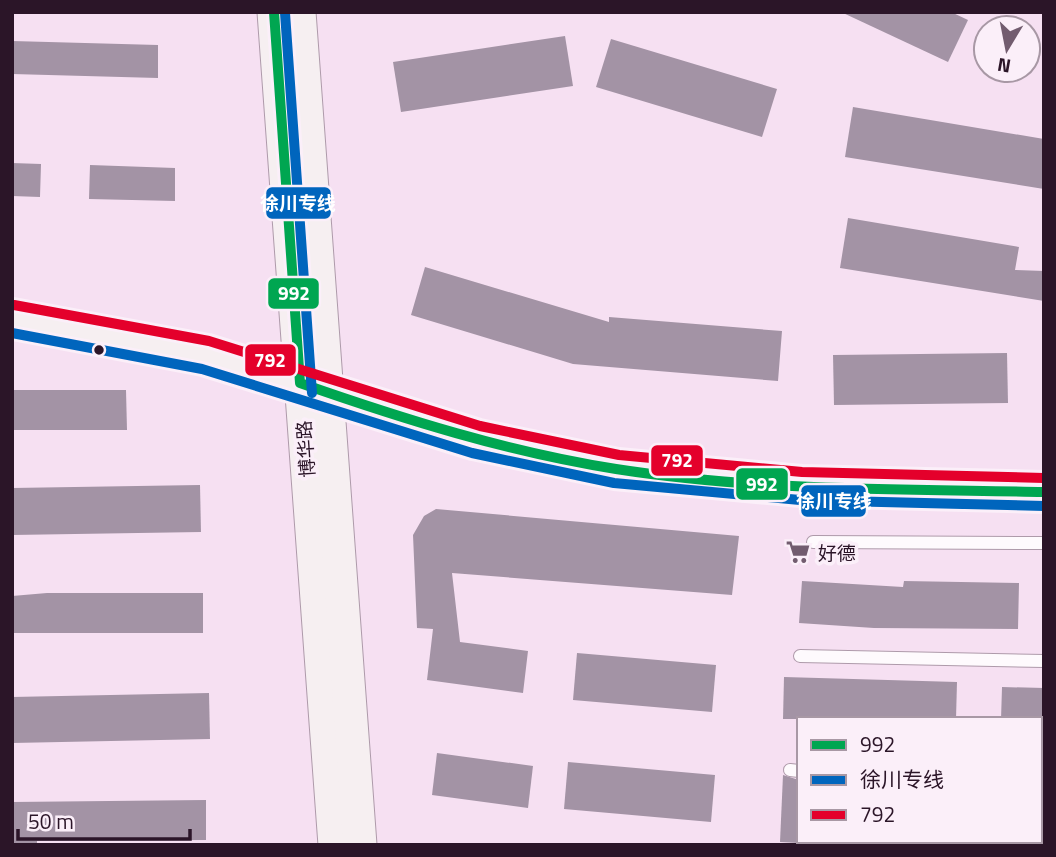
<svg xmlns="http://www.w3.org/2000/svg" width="1056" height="857" viewBox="0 0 1056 857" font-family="'Titillium Web','Noto Sans SC',sans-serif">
	<rect width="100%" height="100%" fill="#f6e0f2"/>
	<g fill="#a393a5">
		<path d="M841 12H951L968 20 948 62Z"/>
		<path d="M565 36 573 86 401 112 393 62Z"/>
		<path d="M611 39 777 89 762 137 596 87Z"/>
		<path d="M12 41 158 45V78L12 74Z"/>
		<path d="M853 107 1044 139V189L845 157Z"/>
		<path d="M12 163 41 164 40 197 12 196Z"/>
		<path d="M90 165 175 168V201L89 199Z"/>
		<path d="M848 218 1019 247 1015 270 1044 271V301L840 268Z"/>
		<path d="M425 267 609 322V317L782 331 778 381 573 364 411 315Z"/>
		<path d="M1007 353 1008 403 834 405 833 355Z"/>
		<path d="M12 390H126L127 430H12Z"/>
		<path d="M200 485 201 532 12 535V488Z"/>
		<path d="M436 509 739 536 732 595 452 573 460 642 528 651 523 693 427 680 433 629 417 628 413 535 424 516Z"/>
		<path d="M802 581 903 587 904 581 1019 583 1018 629 874 628 799 623Z"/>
		<path d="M47 593H203V633H12V596Z"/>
		<path d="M577 653 716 665 712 712 573 700Z"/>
		<path d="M784 677 957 682 956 719H783Z"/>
		<path d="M1002 687 1044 688V719H1001Z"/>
		<path d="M209 693 210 739 12 743V697Z"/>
		<path d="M437 753 533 766 528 808 432 795Z"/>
		<path d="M568 762 715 775 711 822 564 809Z"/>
		<path d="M783 775 799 780V843L780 842Z"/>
		<path d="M206 800V840L37 841V845H12V802Z"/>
	</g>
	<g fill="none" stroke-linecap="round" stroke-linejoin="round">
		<g stroke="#ae9aaa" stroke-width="14">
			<g id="lane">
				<path d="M813 542 1044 543"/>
				<path d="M800 656 1044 661"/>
				<path d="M790 770 799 771"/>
				<path d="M1040 781H1044"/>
			</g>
		</g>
		<g stroke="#ae9aaa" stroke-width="35">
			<g id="secondary">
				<path d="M274 12 335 845"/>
				<path d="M299 12 360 845"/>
				<path d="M12 319 99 333 206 355 476 440 617 469 689 478 801 486 1044 492"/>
			</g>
		</g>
		<use href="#lane" stroke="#fefafd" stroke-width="12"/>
		<use href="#secondary" stroke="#f6eff1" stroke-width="33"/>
		<g stroke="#fbeff9" stroke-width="16">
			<path id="bus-1" d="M274 12 300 383C403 419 508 452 616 469 757 491 901 489 1044 492"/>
		</g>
		<g stroke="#fbeff9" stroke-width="16">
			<g id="bus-2">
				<path d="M285 13 312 393"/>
				<path d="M12 333 202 369 472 453 614 483 800 500 1044 506"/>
			</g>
		</g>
		<g stroke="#fbeff9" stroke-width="16">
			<path id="bus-3" d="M14 305 209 341 480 426 619 455 802 472 1044 478"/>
		</g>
		<use href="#bus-1" stroke="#00a651" stroke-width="10"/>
		<use href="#bus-2" stroke="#0065bd" stroke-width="10"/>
		<use href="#bus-3" stroke="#e4002b" stroke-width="10"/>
	</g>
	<defs>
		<g id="supermarket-bare" transform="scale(1.89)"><path d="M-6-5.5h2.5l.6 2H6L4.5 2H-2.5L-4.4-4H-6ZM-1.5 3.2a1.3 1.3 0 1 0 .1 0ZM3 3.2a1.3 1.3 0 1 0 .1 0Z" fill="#725c6f" stroke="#fbeff9" stroke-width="2.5" paint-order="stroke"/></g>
	</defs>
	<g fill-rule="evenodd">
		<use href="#supermarket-bare" x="798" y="552"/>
	</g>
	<circle fill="#2b1528" stroke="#fbeff9" stroke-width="2.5" cx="99" cy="350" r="6"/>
	<g text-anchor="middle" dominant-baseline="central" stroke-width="7" stroke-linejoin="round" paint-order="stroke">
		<g font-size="19" fill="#2b1528" stroke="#fbeff9">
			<text transform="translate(305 449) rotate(-94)">博华路</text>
		</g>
		<g font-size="19" fill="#2b1528" stroke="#fbeff9" text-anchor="start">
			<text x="818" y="552">好德</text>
		</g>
	</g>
	<g stroke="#fbeff9" stroke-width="2.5">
		<rect x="265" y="186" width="67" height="34" rx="7" fill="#0065bd"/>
		<rect x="267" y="277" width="53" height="33" rx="7" fill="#00a651"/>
		<rect x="244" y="343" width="53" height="34" rx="7" fill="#e4002b"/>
		<rect x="650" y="444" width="54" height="33" rx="7" fill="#e4002b"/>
		<rect x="735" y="467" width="54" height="34" rx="7" fill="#00a651"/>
		<rect x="800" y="484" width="67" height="34" rx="7" fill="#0065bd"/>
	</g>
	<g font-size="19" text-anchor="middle" font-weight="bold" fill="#fff">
		<text x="298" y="210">徐川专线</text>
		<text x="294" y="300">992</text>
		<text x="270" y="367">792</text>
		<text x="677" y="467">792</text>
		<text x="762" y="491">992</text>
		<text x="834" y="508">徐川专线</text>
	</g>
	<rect width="1056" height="857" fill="none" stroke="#2b1528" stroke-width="28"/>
	<rect x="797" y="717" width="245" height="126" fill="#fbeff9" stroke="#a898a5" stroke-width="2"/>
	<rect x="811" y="740" width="35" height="10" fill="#00a651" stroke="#a898a5" stroke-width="2"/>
	<text x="860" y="752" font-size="21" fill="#2b1528">992</text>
	<rect x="811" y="775" width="35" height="10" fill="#0065bd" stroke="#a898a5" stroke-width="2"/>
	<text x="860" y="787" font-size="21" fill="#2b1528">徐川专线</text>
	<rect x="811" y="810" width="35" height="10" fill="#e4002b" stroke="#a898a5" stroke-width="2"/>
	<text x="860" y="822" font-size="21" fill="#2b1528">792</text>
	<g transform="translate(1007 49) rotate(190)"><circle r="33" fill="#fbeff9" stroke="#a898a5" stroke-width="2"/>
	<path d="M0-5L12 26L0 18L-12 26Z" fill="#725c6f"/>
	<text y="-10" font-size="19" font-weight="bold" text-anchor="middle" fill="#2b1528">N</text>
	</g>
	<path d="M18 829v10h172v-10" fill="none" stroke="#2b1528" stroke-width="3.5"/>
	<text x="28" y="829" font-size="21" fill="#2b1528" stroke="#fbeff9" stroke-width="5" paint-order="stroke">50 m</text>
</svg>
